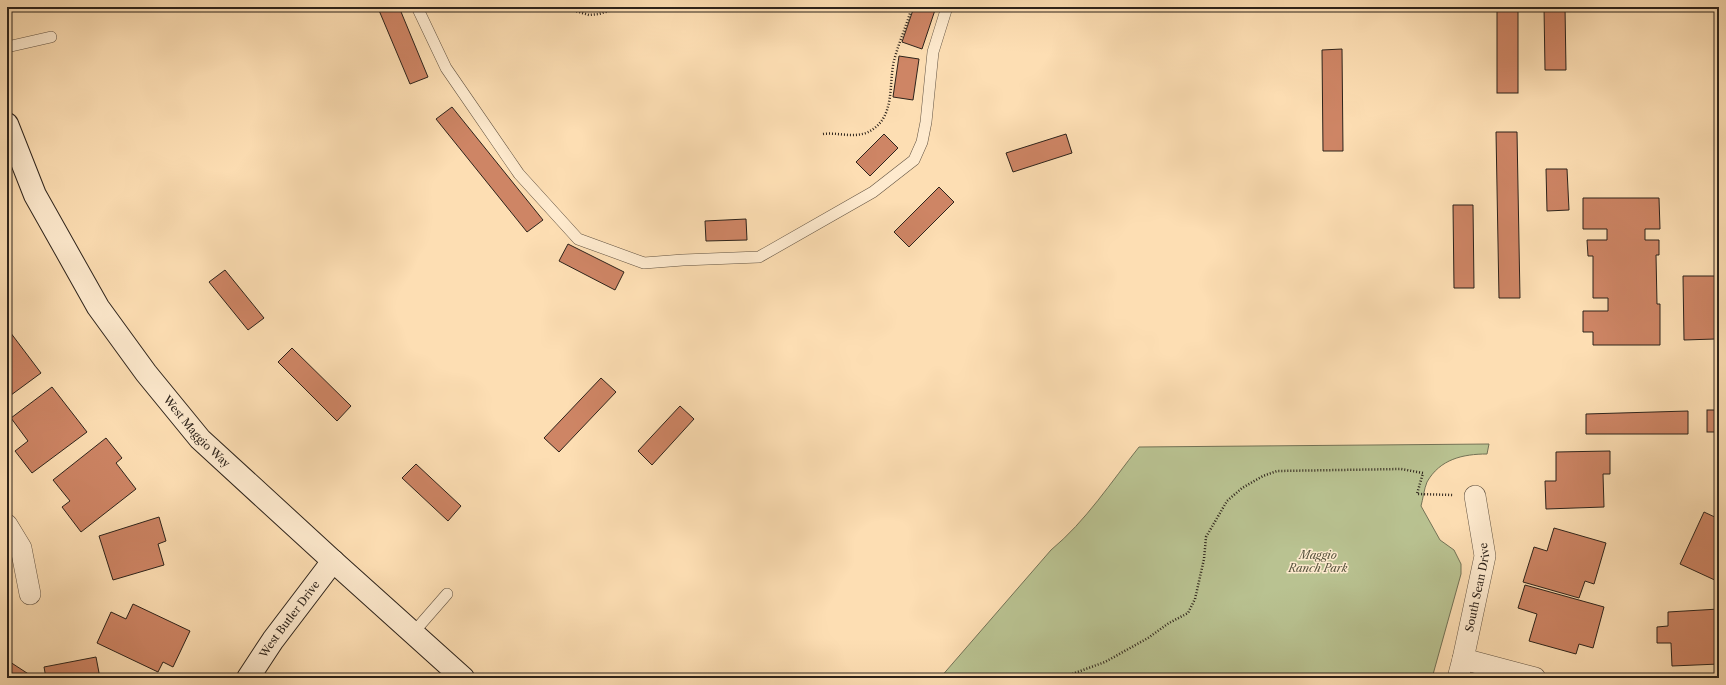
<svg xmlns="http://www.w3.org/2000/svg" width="1726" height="685" viewBox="0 0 1726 685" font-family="'Libre Caslon Text',serif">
	<rect width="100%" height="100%" fill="#fddeb3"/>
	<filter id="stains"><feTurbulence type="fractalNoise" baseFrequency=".005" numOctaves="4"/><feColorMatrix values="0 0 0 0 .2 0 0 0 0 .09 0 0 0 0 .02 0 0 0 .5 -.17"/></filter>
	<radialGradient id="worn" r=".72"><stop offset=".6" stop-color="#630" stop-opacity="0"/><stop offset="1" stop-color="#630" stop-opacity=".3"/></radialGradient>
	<path fill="#b9c291" stroke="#737256" d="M1489 444 1487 454C1463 454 1440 459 1427 482 1424 489 1423 499 1421 506L1440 540 1454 550 1461 564V574L1432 678H940L1051 550C1086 521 1111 482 1139 447Z"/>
	<g fill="#ce8565" stroke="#2d231b">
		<path d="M399 7 428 77 410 84 378 8Z"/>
		<path d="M914 7H936L922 49 902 42Z"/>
		<rect x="1497" y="7" width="21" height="86"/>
		<path d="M1544 7H1565L1566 70H1545Z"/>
		<path d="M1342 49 1343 151H1323L1322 50Z"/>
		<path d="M899 56 919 59 913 100 893 97Z"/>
		<path d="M452 107 543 220 527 232 436 119Z"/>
		<path d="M1496 132H1517L1520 298H1499Z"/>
		<path d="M884 134 898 148 870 176 856 162Z"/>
		<path d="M1066 134 1072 153 1013 172 1006 153Z"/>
		<path d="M1546 169H1567L1569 210 1547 211Z"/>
		<path d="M939 187 954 202 909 247 894 232Z"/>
		<path d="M1583 198H1659L1660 229H1645V240H1659V255H1656L1657 304H1660V345H1593V332H1583V311H1608V298H1593V256H1588L1587 240H1607V229H1583Z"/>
		<path d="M1453 205H1473L1474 288H1454Z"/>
		<path d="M746 219 747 240 706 241 705 221Z"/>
		<path d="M568 244 624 272 615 290 559 261Z"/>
		<path d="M225 270 264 318 248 330 209 282Z"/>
		<path d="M1683 276H1719V333H1715V339L1684 340Z"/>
		<path d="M7 328 41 373 7 398Z"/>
		<path d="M292 348 351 406 337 421 278 362Z"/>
		<path d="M601 378 616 392 559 452 544 438Z"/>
		<path d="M52 387 87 432 32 473 15 451 28 441 11 418Z"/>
		<path d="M680 406 694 419 652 465 638 451Z"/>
		<rect x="1707" y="410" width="12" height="22"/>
		<path d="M1688 411V434H1586V414Z"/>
		<path d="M106 438 122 458 116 463 136 489 81 532 62 507 70 501 53 480Z"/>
		<path d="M1610 451V474H1603L1604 507 1546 509 1545 481H1556V452Z"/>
		<path d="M416 464 461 506 448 521 402 478Z"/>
		<path d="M1704 512 1719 519V582L1680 564Z"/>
		<path d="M159 517 166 541 158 544 164 565 113 580 99 536Z"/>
		<path d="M1554 528 1606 543 1594 584 1585 581 1579 598 1523 582 1534 547 1547 551Z"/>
		<path d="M1525 585 1604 607 1593 648 1579 644 1576 654 1529 641 1537 614 1518 608Z"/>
		<path d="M133 604 190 631 173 667 163 662 158 672 97 643 111 612 126 619Z"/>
		<path d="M1719 609V664L1672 666 1671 643H1657V627L1668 626V612Z"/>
		<path d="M96 657 100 678H46L44 667Z"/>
		<path d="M7 660 30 675 28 678H7Z"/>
	</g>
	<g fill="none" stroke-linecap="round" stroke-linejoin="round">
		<g stroke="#615241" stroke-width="12">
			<g id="lane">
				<path d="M417 7 446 68 519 174 578 239 644 263 683 260 759 257 873 192 914 160 922 142 926 122 933 52 947 7"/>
				<path d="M7 47 51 37"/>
				<path d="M413 633 447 594"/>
			</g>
		</g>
		<g stroke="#615241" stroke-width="22">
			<g id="street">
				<path d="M7 525 21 548 30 594"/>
				<path d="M1463 659 1535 678"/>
				<path id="s1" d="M1458 678 1463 659 1485 556 1475 496"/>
			</g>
		</g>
		<g stroke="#2d231b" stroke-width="24">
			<g id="secondary">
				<path id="s2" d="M7 124 35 195 98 307 146 373 200 439 333 561 463 678"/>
				<path id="s3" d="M248 678 273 640 333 561"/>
			</g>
		</g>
		<g stroke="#2d231b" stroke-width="2.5" stroke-dasharray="1 2" stroke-linecap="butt">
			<path d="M562 7 589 15 599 14 622 7"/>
			<path d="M589 7H591"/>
			<path d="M823 134C837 132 851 138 866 133 898 119 887 83 895 57 900 40 907 24 912 7"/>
			<path d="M1061 678 1105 662 1148 638 1169 623 1188 613 1195 599 1204 559 1206 537 1227 501 1242 488 1263 476 1277 471 1401 469 1423 473 1417 494 1453 495"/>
		</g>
		<use href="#lane" stroke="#feeace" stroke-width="11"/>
		<use href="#street" stroke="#feeace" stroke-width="21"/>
		<use href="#secondary" stroke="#feeace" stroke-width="22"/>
	</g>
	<g text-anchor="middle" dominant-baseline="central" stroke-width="3" stroke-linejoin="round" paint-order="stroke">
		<g font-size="11" fill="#2d231b" stroke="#feeace">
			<text stroke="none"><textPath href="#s2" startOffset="364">West Maggio Way</textPath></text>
			<text stroke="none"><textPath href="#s1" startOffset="93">South Sean Drive</textPath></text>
			<text stroke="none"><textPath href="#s3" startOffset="72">West Butler Drive</textPath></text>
		</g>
		<g font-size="11" font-style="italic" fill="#57533e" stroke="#feeace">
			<text x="1318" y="555">Maggio<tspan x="1318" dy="13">Ranch Park</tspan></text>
		</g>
	</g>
	<rect width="1726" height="685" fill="none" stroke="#fddeb3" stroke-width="24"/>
	<rect x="8" y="8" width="1710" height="669" fill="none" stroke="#2d231b" stroke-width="2"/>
	<rect x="12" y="12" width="1702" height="661" fill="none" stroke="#2d231b"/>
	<rect width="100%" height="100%" filter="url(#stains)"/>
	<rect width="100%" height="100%" fill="url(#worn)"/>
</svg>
